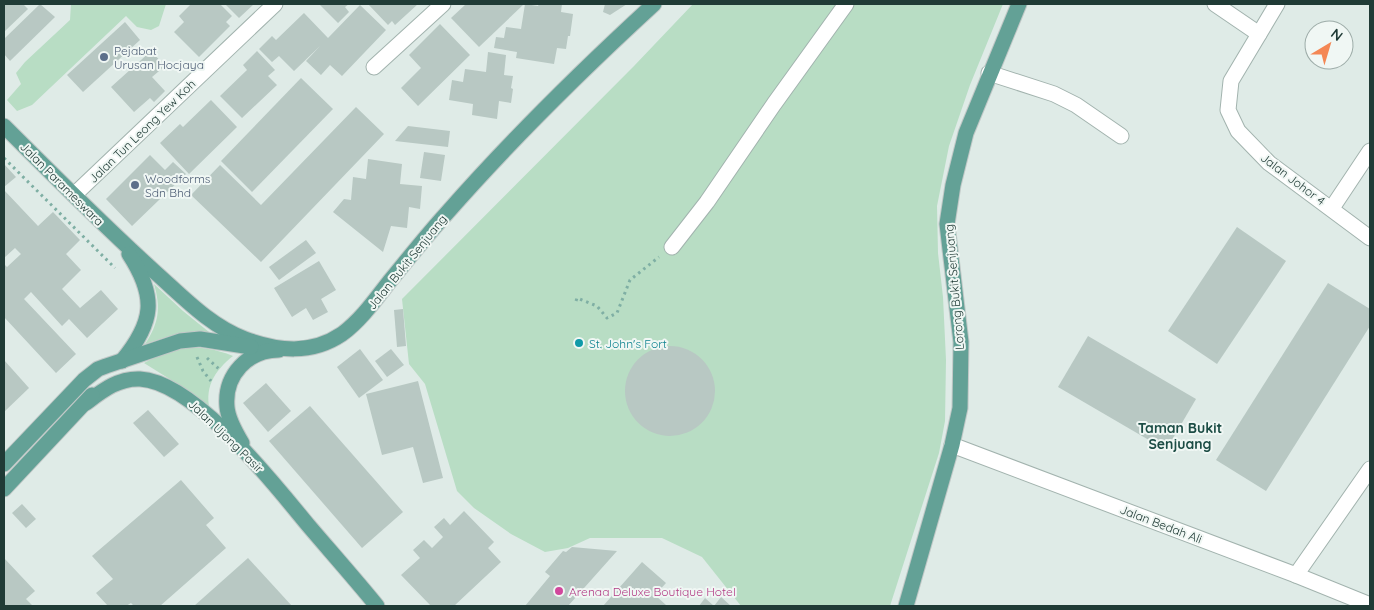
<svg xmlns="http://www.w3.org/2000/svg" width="1374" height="610" viewBox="0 0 1374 610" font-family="Quicksand,sans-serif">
	<rect width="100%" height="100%" fill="#dfebe7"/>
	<g fill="#b8ddc4">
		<path d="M71 4H166L159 26 151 30 137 27 126 16 32 105 17 111 7 100 21 84 16 73 25 62 70 20Z"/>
		<path d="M693 4H1003L970 85 949 146 937 206 938 253 943 297 946 360 945 421 939 453 890 606H741L702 557 662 538H590L568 548 545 552 511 534 474 508 457 491 425 384 409 364 402 299 634 66Z"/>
		<path d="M154 284 183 311 209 332 176 334 145 344C159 323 161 308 154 284Z"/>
		<path d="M182 347C201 347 216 349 233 356 214 371 203 389 211 414L176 383 144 363 169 350Z"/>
	</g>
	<g fill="#b8c8c3">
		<path d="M4 4H23L28 9 4 32Z"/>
		<path d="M40 4 55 17 10 61 4 54V39Z"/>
		<path d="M191 4H220L232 16 226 22 230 26 199 57 174 32 184 22 179 16Z"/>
		<path d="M225 4H254L239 18Z"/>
		<path d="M319 4H349L345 7 349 12 338 23Z"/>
		<path d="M368 4H418L395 25 392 21 388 25Z"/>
		<path d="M466 4H524L479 47 451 18Z"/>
		<path d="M525 4 538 6 539 4H562L561 12 573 14 570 36H568L566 49 557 48 554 64 516 58 517 52 494 48 496 37 504 38 506 27 521 29Z"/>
		<path d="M605 4H627L610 15 603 12Z"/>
		<path d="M360 5 386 30 342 76 330 65 321 75 306 61 320 46 294 71 279 56 272 62 259 49 272 36 276 40 304 13 328 38Z"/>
		<path d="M125 22 140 40 83 92 67 75Z"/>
		<path d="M440 24 470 55 418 106 401 88 421 68 409 55Z"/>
		<path d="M151 51 165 66 152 77 165 91 154 102 150 98 134 112 111 87Z"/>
		<path d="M257 51 275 70 268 76 277 85 242 118 220 96 247 70 243 65Z"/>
		<path d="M488 52 506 55 504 75 513 76 511 88 513 89 511 103 499 101 497 119 472 115 473 104 449 100 452 80 463 82 465 69 486 72Z"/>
		<path d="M301 78 333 109 252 192 221 161Z"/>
		<path d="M211 100 237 127 189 174 160 143 180 124 183 127Z"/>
		<path d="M356 107 384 134 261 262 191 195 220 165 261 205Z"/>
		<path d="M408 126 450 131 448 147 395 141Z"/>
		<path d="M424 152 445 155 441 181 420 178Z"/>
		<path d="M150 155 165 170 173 162 186 174 132 226 106 199Z"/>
		<path d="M368 159 402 164 400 184 422 186 420 209 409 207 407 228 391 226 383 252 333 212 344 199 351 200 353 177 366 179Z"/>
		<path d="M4 164 16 177 4 187Z"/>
		<path d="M4 190 38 226 53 212 80 240 66 254 81 270 62 289 80 308 101 290 118 309 87 338 69 319 62 326 31 292 24 299 76 354 56 373 4 317V264L7 267 21 254 15 248 4 258Z"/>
		<path d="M1237 227 1286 261 1217 364 1168 331Z"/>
		<path d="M306 240 316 253 279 280 269 267Z"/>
		<path d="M319 261 336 290 321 299 328 312 313 320 306 308 292 317 274 288Z"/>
		<path d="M1328 283 1370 309V326L1266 491 1216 460Z"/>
		<path d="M403 309 406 346 397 347 394 310Z"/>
		<path d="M1088 336 1196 399 1166 450 1058 387Z"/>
		<circle cx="670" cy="391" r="45"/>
		<path d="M360 349 383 380 359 398 337 367Z"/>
		<path d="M391 349 404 365 387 377 375 361Z"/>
		<path d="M4 360 29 388 4 412Z"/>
		<path d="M418 381 443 478 423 483 413 447 382 455 366 394Z"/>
		<path d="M266 383 291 411 268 432 243 403Z"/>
		<path d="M310 406 403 512 362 548 269 441Z"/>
		<path d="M148 410 179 444 164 457 133 423Z"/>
		<path d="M181 480 214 518 206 525 226 548 160 606H134L131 603 126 606H108L96 593 113 579 92 556Z"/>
		<path d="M22 504 36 519 26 528 12 513Z"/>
		<path d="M464 511 494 542 488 548 501 562 454 606H431L401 575 420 558 413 550 424 540 432 548 443 537 434 527 444 518 450 525Z"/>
		<path d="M572 547 617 551 568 606H525L550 576 545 572 563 551 566 552Z"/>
		<path d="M4 558 35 591 26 599 33 606H4Z"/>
		<path d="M248 558 292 606H194Z"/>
		<path d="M642 562 666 583 655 595 666 605 603 606Z"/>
		<path d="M721 597 731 606H699L705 598 714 606Z"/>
	</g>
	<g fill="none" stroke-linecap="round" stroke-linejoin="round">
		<g stroke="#a2b3ae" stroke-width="17">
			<g id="minor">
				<path d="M1215 4 1259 34"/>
				<path d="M1277 4 1231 81 1228 110 1238 131 1269 163 1370 238"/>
				<path d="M374 67 443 4"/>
				<path d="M989 73 1054 94 1076 105 1121 136"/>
				<path d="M74 195 275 4"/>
				<path d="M1332 208 1370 151"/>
				<path d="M672 247 707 202 774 104 846 4"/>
				<path d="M952 445 1296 575 1370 605"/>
				<path d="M1296 575 1370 469"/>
			</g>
		</g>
		<g stroke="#c1c8c7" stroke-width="17">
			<g id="major">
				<path d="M4 126C54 176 104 226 156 273 183 297 210 326 245 339 278 351 311 355 342 334 361 320 375 300 389 282 408 259 426 236 446 214 511 140 581 71 654 4"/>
				<path d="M122 361C154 322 157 297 129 254"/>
				<path d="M86 403C102 391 118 378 140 379 195 382 274 484 308 525 331 552 355 579 377 606"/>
				<path d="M242 443C236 433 228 419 227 407 224 375 248 350 279 350"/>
				<path d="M4 464 84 380 98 369 106 366 180 341 200 339 251 347"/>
				<path d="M4 489 92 395"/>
				<path d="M906 606 952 445 960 408 961 342 947 224 953 185 966 133 1019 4"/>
			</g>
		</g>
		<g stroke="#7fafa4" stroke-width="3" stroke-dasharray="2.5 4" stroke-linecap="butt">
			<path d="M4 158 115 268"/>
			<path d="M576 301 577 298 597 306 607 318 617 313 630 280 659 257"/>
			<path d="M197 357 203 371 211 381"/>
			<path d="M207 358 219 369"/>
		</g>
		<use href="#minor" stroke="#fff" stroke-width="15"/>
		<use href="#major" stroke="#63a196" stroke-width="15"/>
	</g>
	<g fill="#5c6f8a" stroke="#f0f7f4" stroke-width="2">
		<circle cx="104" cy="57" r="5"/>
		<circle cx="135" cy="185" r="5"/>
	</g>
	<circle fill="#0f9aa8" stroke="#f0f7f4" stroke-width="2" cx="579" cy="343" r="5"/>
	<circle fill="#d1479c" stroke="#f0f7f4" stroke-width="2" cx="559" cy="591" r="5"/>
	<g text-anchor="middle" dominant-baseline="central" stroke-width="4" stroke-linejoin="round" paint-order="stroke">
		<g font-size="12" fill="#4e5e75" stroke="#f0f7f4" text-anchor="start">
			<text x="114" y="50">Pejabat<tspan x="114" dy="14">Urusan Hocjaya</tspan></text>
			<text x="145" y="178">Woodforms<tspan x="145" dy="14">Sdn Bhd</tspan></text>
		</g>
		<g font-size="12" fill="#203b36" stroke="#f0f7f4">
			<text transform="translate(142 131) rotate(-44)">Jalan Tun Leong Yew Koh</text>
			<text transform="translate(1293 179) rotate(37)">Jalan Johor 4</text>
			<text transform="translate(62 184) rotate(45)">Jalan Parameswara</text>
			<text transform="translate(407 262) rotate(-51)">Jalan Bukit Senjuang</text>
			<text transform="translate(954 287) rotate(-95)">Lorong Bukit Senjuang</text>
			<text transform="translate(226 436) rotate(44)">Jalan Ujong Pasir</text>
			<text transform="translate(1161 524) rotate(21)">Jalan Bedah Ali</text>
		</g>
		<g font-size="12" fill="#0d838f" stroke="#f0f7f4" text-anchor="start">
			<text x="589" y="343">St. John's Fort</text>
		</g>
		<g font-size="12" fill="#b23c85" stroke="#f0f7f4" text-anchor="start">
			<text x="569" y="591">Arenaa Deluxe Boutique Hotel</text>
		</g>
		<g font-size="14" font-weight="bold" fill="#1c4d45" stroke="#f0f7f4">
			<text x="1180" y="428">Taman Bukit<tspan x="1180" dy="16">Senjuang</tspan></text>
		</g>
	</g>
	<rect width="1374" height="610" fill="none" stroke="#203b36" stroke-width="10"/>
	<g transform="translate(1329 45) rotate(38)"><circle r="24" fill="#f0f7f4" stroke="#9daca8"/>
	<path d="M0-4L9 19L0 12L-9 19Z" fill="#f48754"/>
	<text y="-8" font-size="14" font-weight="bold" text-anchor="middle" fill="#203b36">N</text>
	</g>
</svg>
